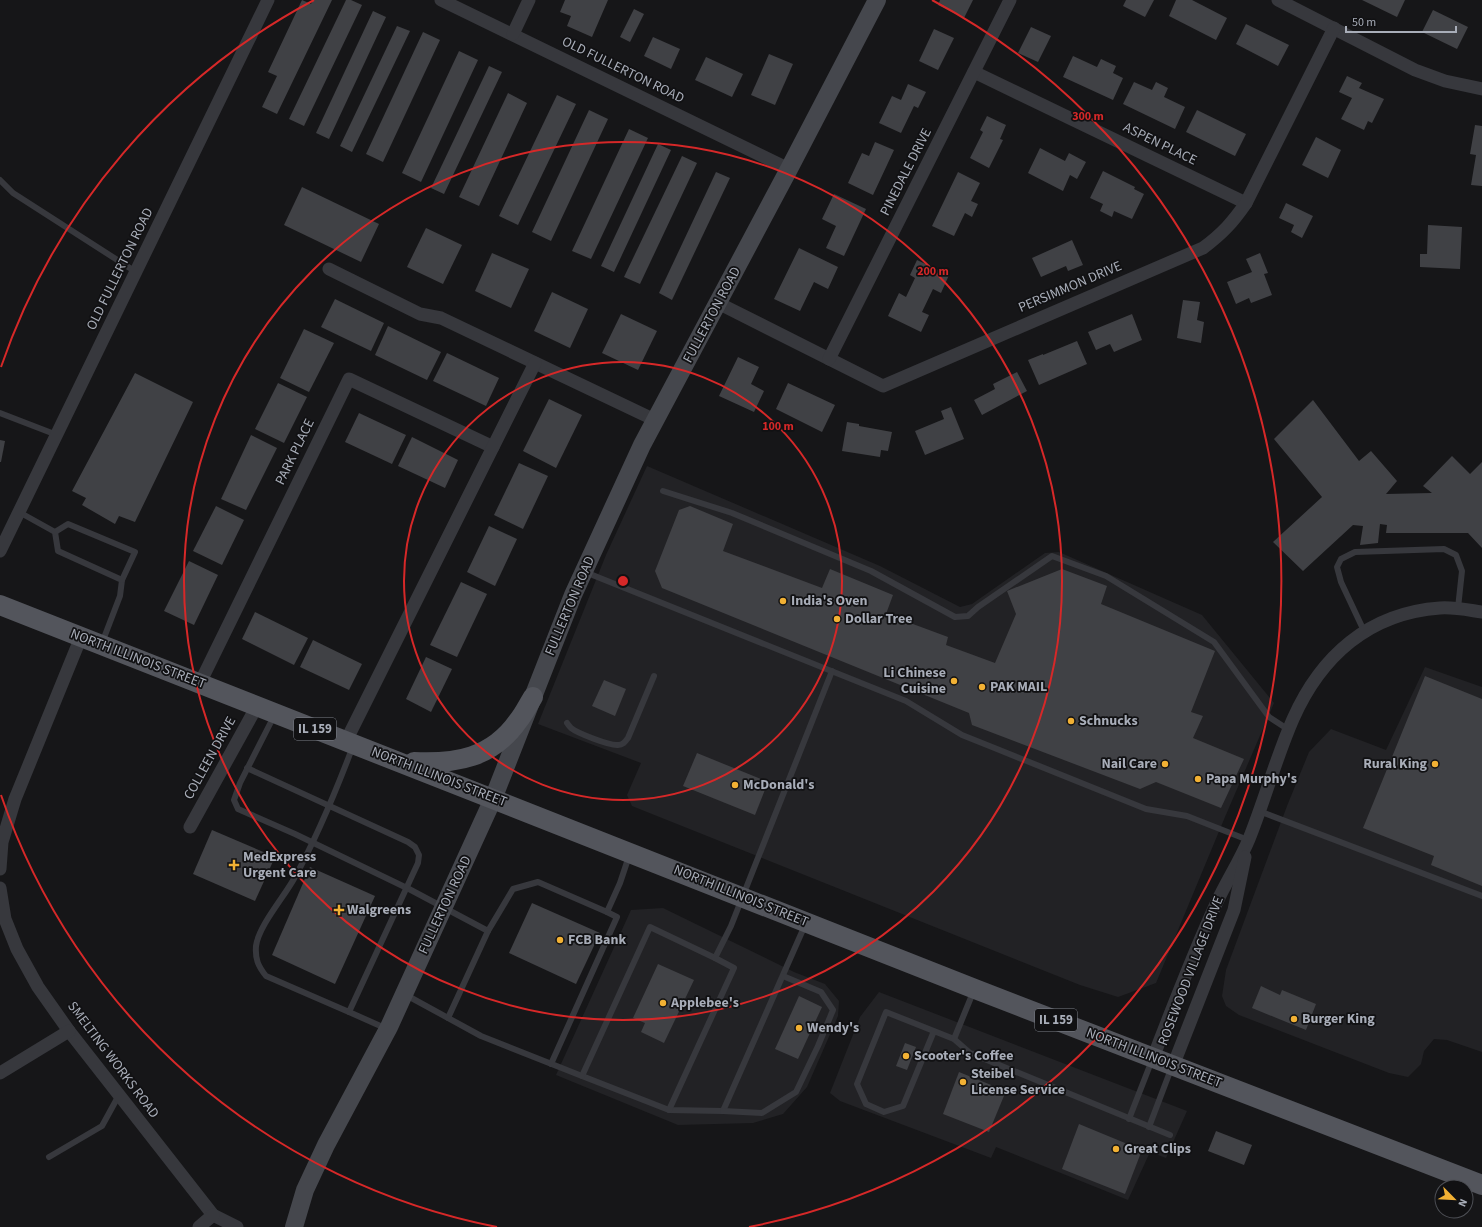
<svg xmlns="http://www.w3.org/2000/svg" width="1482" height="1227" viewBox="0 0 1482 1227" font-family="'Source Sans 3',sans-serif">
	<rect width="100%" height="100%" fill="#161618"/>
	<g fill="#222225">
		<path d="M647 466 880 566 960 607 972 604 1045 553 1059 552 1202 615 1274 703 1225 817 1156 983 1118 997 1080 985 632 806 627 795 641 763 538 724 606 555Z"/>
		<path d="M1425 667 1482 687V1052L1447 1040 1434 1039 1424 1051 1421 1064 1408 1077 1389 1073 1239 1015 1226 1006 1222 996 1226 970 1287 806 1309 752 1331 729 1386 750Z"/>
		<path d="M663 908 794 972 825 984 839 1001 838 1016 807 1087 783 1114 753 1123 678 1125 556 1075 631 910Z"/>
		<path d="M879 992 1187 1111 1166 1158 1150 1152 1128 1200 996 1147 991 1158 840 1101 830 1093 860 1017Z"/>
	</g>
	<g fill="#404145">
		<path d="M302 0 311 4 313 0H332L277 114 262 107 277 76 268 72Z"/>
		<path d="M346 0H351L362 5 304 126 289 119Z"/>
		<path d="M565 0H608L592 37 567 26 571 16 560 12Z"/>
		<path d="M940 0H973L964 18 938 5Z"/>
		<path d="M1126 0H1154L1145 17 1123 6Z"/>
		<path d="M1176 0H1192L1227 18 1216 40 1169 16Z"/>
		<path d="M1362 0H1405L1397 17Z"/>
		<path d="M634 9 644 14 630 42 620 37Z"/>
		<path d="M1433 10 1468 27 1457 49 1422 32Z"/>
		<path d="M373 11 386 17 329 139 316 133Z"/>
		<path d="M1246 24 1289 45 1278 66 1236 44Z"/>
		<path d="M397 26 410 31 352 152 340 146Z"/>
		<path d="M1031 27 1051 36 1038 62 1018 53Z"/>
		<path d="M934 29 954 38 938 70 919 61Z"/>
		<path d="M423 32 440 40 383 162 366 154Z"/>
		<path d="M653 37 680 49 671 69 644 56Z"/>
		<path d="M459 51 478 60 421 182 402 173Z"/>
		<path d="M769 54 793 64 775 105 751 95Z"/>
		<path d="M1073 56 1097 67 1101 59 1116 66 1113 73 1123 78 1113 100 1063 77Z"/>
		<path d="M706 57 743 74 732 97 695 80Z"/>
		<path d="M489 66 502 72 444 194 431 188Z"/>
		<path d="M1347 76 1362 83 1359 88 1384 99 1372 123 1368 121 1364 130 1341 119 1352 98 1339 92Z"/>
		<path d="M1134 82 1152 90 1156 82 1168 88 1164 97 1185 107 1175 129 1123 104Z"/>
		<path d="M908 84 926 92 918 108 914 106 901 133 879 123 892 96 901 100Z"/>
		<path d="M508 93 527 103 479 206 459 197Z"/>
		<path d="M557 95 576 104 518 225 499 216Z"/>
		<path d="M589 110 608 119 551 241 532 232Z"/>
		<path d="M1197 110 1246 134 1235 156 1186 132Z"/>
		<path d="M987 116 1006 125 1000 139 1003 140 989 168 970 158 983 132 980 130Z"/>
		<path d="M1475 125 1482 126V186L1471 185 1476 155 1470 154Z"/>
		<path d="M629 129 648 138 591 259 572 251Z"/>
		<path d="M1316 137 1341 150 1328 178 1302 165Z"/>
		<path d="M875 142 894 150 873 195 848 183 862 153 869 156Z"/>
		<path d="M658 144 671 150 614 272 601 266Z"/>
		<path d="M1040 148 1065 161 1069 153 1086 162 1077 179 1070 175 1063 191 1028 173Z"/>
		<path d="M682 156 697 163 640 284 624 277Z"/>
		<path d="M1103 171 1135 187 1134 189 1144 194 1132 219 1114 211 1112 217 1100 211 1103 204 1090 198Z"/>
		<path d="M716 172 730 178 672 300 659 293Z"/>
		<path d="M958 172 980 183 971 201 978 204 972 217 965 213 954 236 932 226Z"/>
		<path d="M302 187 379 224 361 262 284 225Z"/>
		<path d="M834 194 866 209 844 256 826 248 836 226 822 219Z"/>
		<path d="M1286 203 1313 216 1302 238 1291 232 1294 225 1279 218Z"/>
		<path d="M1428 225 1462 227 1460 269 1420 267V254H1427Z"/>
		<path d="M426 228 462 245 443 284 407 267Z"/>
		<path d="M1072 240 1083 265 1068 271 1066 266 1041 277 1032 258Z"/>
		<path d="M799 248 838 267 828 289 814 282 800 311 774 299Z"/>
		<path d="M492 253 529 269 511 308 475 291Z"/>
		<path d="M1260 253 1268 273 1264 274 1272 295 1251 303 1249 298 1236 304 1227 282 1252 272 1246 259Z"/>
		<path d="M917 260 949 275 941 293 933 289 922 312 929 315 921 332 888 316 899 293 906 297 915 278 910 275Z"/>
		<path d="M552 292 588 309 570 348 534 331Z"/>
		<path d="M335 299 384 323 371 351 321 327Z"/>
		<path d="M1183 300 1200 302 1197 320 1204 322 1201 343 1177 338Z"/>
		<path d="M621 314 657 331 638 370 602 353Z"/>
		<path d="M1132 314 1142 340 1114 352 1110 344 1096 350 1088 332Z"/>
		<path d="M388 326 441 352 427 380 375 355Z"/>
		<path d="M304 329 334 343 309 392 280 378Z"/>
		<path d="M1077 341 1087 364 1039 385 1028 360 1043 354V355Z"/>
		<path d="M447 353 499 378 486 406 433 381Z"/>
		<path d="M738 357 759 367 751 384 764 391 754 412 719 396Z"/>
		<path d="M1017 372 1027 391 982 415 974 400 995 389 993 384Z"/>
		<path d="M135 373 193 402 135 522 119 516 115 524 82 505 86 498 72 491Z"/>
		<path d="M278 383 307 397 284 443 255 429Z"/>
		<path d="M788 383 835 405 822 432 776 409Z"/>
		<path d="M549 399 582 415 556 468 523 451Z"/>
		<path d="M1313 400 1359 461 1371 451 1397 481 1386 494 1432 493 1423 486 1452 456 1470 474 1482 462V548L1468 533H1386L1387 525 1380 524 1378 543 1360 545 1363 526 1353 525 1303 571 1273 542 1322 497 1274 439Z"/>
		<path d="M951 407 964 439 925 455 915 431 944 419 941 411Z"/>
		<path d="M359 413 406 435 392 464 345 442Z"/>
		<path d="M847 422 859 424V426L892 432 888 451 881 450 880 457 842 451Z"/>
		<path d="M251 435 277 448 246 510 221 499Z"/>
		<path d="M412 437 458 460 445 488 398 466Z"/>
		<path d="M0 440 5 441 1 462H0Z"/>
		<path d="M519 463 548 476 523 529 494 515Z"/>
		<path d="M216 506 244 520 222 565 193 551Z"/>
		<path d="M690 506 733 524 723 551 822 588 830 569 893 595 886 614 948 637 946 645 995 663 1016 614 1007 591 1062 569 1107 586 1101 604 1215 651 1191 712 1203 716 1193 738 1244 759 1221 808 1156 782 1140 789 972 725 969 713 662 588 655 571 679 510Z"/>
		<path d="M489 526 517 539 495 586 467 572Z"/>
		<path d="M189 561 218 575 194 625 164 611Z"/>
		<path d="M461 582 487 594 457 657 430 645Z"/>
		<path d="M255 612 308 638 294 665 242 639Z"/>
		<path d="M313 640 362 664 349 690 300 667Z"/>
		<path d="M426 657 452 669 431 712 406 699Z"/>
		<path d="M1425 676 1482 699V886L1431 865 1434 856 1363 828Z"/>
		<path d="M604 680 626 689 615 716 592 706Z"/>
		<path d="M697 753 768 782 755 815 683 786Z"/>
		<path d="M212 830 275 857 255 901 193 874Z"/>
		<path d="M310 867 375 896 335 984 272 955Z"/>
		<path d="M532 903 600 933 576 984 509 953Z"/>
		<path d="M658 964 694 980 664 1043 641 1032 645 1023 633 1018Z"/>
		<path d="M1261 986 1280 995 1282 990 1316 1004 1306 1030 1252 1008Z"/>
		<path d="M799 996 822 1007 798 1059 775 1049Z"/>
		<path d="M905 1043 916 1047 907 1070 896 1066Z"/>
		<path d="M959 1072 1006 1091 989 1132 943 1114Z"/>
		<path d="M1079 1124 1142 1150 1125 1194 1062 1169Z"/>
		<path d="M1216 1131 1252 1145 1244 1165 1208 1151Z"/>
	</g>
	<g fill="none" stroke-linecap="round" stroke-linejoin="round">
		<g stroke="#37383d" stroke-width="6">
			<path d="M0 180 13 193 136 272"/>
			<path d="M0 413 57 435"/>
			<path d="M663 491 732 513 871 571 955 617 968 616 978 607 1052 556 1106 576 1214 642 1269 717 1289 730"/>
			<path d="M19 512 55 532 58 551 122 580 120 596 102 643"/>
			<path d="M55 532 68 524 135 552 122 580"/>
			<path d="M585 572 906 701 962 735 997 749 1146 809 1187 816 1248 840"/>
			<path d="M1364 631 1341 582 1337 567 1341 559 1355 552 1444 549 1456 555 1462 571 1458 608"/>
			<path d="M274 716 240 783 234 800 238 809 295 834 409 889 488 931 513 889 538 882 607 912 620 883 629 856"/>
			<path d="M567 723C567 723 570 727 571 728 577 733 610 746 618 745 623 745 625 742 628 738L654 676"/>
			<path d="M247 768 408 842 415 847 419 855 418 863 349 1012 266 976C258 966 255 959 256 946 259 925 285 896 295 877 318 835 336 791 353 746"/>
			<path d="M1259 811 1482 896"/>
			<path d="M805 925 723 1111 669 1110 582 1076 650 927 715 958 731 926 832 671"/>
			<path d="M406 995 481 1036 582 1076"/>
			<path d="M349 1012 385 1028"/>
			<path d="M448 1018 488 931"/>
			<path d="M934 1031 903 1106 884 1112 866 1104 857 1084 886 1012 954 1039 970 1053 1170 1135"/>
			<path d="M954 1039 974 990"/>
			<path d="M551 1064 617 917 607 912"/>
			<path d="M669 1110 734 968 715 958"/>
			<path d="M723 1111 762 1113 796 1092 818 1046 833 1010 821 992 783 976"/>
			<path d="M1129 1119 1152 1060"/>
			<path d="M1149 1127 1171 1069"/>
			<path d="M49 1157 102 1126 119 1095"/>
		</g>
		<g stroke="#37383d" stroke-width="13">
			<path d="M441 0 789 169"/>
			<path d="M1278 0 1415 70 1445 81 1482 89"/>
			<path d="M513 34 529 0"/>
			<path d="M974 72 1246 203"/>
			<path d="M329 269 420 314 441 318 655 420"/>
			<path d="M718 303 883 386 1203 248C1222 234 1233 222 1246 203L1334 28"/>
			<path d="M829 359 1010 0"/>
			<path d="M0 551 268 0"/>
			<path d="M200 683 349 379 493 447"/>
			<path d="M346 741 535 363"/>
			<path d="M190 827 257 706"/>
			<path d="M0 869 2 842 15 799 81 637"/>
			<path d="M0 888 5 919 17 949 38 987 69 1031 213 1215 237 1227"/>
			<path d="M1153 1058C1173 1006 1193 954 1216 904 1226 882 1240 861 1249 839 1265 799 1276 758 1293 719 1321 656 1369 613 1440 608 1454 607 1468 610 1482 612"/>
			<path d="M1173 1066 1234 910 1245 857"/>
			<path d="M0 1073 69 1031"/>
			<path d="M199 1227 213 1215"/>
		</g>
		<path stroke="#45474d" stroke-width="18" d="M294 1227 305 1190 326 1145 389 1027 493 799 573 595 642 445 789 169 877 0"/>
		<g stroke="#53555c" stroke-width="20">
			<path d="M0 605 975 989 1482 1185"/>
			<path d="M414 762C456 764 492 758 518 721 524 714 528 705 533 697"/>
		</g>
	</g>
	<g fill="none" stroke="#d62828" stroke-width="2">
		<circle cx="623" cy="581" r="219"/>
		<circle cx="623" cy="581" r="439"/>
		<path d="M497 1227A658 658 0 0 1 1 795M1 367A658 658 0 0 1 314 0M932 0A658 658 0 0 1 749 1227"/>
	</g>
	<g fill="#f2b134" stroke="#111113" stroke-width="1.5">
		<circle cx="783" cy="601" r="4"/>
		<circle cx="837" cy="619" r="4"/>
		<circle cx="954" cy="681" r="4"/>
		<circle cx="982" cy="687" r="4"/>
		<circle cx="1071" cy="721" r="4"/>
		<circle cx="1165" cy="764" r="4"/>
		<circle cx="1435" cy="764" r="4"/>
		<circle cx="1198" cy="779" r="4"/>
		<circle cx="735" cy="785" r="4"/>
		<path d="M232 859h4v4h4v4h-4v4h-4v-4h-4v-4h4z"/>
		<path d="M337 904h4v4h4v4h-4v4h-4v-4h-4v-4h4z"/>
		<circle cx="560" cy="940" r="4"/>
		<circle cx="663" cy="1003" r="4"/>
		<circle cx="1294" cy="1019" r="4"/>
		<circle cx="799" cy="1028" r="4"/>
		<circle cx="906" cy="1056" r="4"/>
		<circle cx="963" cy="1082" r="4"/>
		<circle cx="1116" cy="1149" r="4"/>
	</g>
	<g text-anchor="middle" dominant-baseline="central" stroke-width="3.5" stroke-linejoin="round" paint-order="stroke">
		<g fill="#111113" stroke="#7b7e86" stroke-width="1">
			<rect x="294" y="718" width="42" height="22" rx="3"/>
			<rect x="1035" y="1009" width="42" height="22" rx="3"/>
		</g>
		<g font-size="13" font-weight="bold" fill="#a8adb8">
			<text x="315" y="729">IL 159</text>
			<text x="1056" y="1020">IL 159</text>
		</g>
		<g font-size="14" fill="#a8adb8" stroke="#111113">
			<text transform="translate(623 70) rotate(26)">OLD FULLERTON ROAD</text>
			<text transform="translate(1160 144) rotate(26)">ASPEN PLACE</text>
			<text transform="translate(906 172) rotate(-63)">PINEDALE DRIVE</text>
			<text transform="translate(120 269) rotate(-64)">OLD FULLERTON ROAD</text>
			<text transform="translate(1070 287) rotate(-23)">PERSIMMON DRIVE</text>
			<text transform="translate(712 315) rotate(-62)">FULLERTON ROAD</text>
			<text transform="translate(295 452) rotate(-64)">PARK PLACE</text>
			<text transform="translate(570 606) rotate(-67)">FULLERTON ROAD</text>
			<text transform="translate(138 659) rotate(21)">NORTH ILLINOIS STREET</text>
			<text transform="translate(210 758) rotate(-61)">COLLEEN DRIVE</text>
			<text transform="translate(439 777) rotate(21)">NORTH ILLINOIS STREET</text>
			<text transform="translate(741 896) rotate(22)">NORTH ILLINOIS STREET</text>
			<text transform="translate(445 905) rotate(-65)">FULLERTON ROAD</text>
			<text transform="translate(1191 971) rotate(-69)">ROSEWOOD VILLAGE DRIVE</text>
			<text transform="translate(1154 1058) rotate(21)">NORTH ILLINOIS STREET</text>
			<text transform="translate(113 1060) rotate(53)">SMELTING WORKS ROAD</text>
		</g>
		<g font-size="14" font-weight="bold" fill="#a8adb8" stroke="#111113" text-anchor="start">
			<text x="791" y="601">India's Oven</text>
			<text x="845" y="619">Dollar Tree</text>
			<text x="946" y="673" text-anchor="end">Li Chinese<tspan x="946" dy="16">Cuisine</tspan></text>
			<text x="990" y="687">PAK MAIL</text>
			<text x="1079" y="721">Schnucks</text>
			<text x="1157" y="764" text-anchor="end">Nail Care</text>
			<text x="1427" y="764" text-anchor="end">Rural King</text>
			<text x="1206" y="779">Papa Murphy's</text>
			<text x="743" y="785">McDonald's</text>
			<text x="243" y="857">MedExpress<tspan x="243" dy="16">Urgent Care</tspan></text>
			<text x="347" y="910">Walgreens</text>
			<text x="568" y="940">FCB Bank</text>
			<text x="671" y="1003">Applebee's</text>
			<text x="1302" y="1019">Burger King</text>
			<text x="807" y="1028">Wendy's</text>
			<text x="914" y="1056">Scooter's Coffee</text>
			<text x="971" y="1074">Steibel<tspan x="971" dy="16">License Service</tspan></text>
			<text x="1124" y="1149">Great Clips</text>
		</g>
	</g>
	<circle cx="623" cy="581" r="6" fill="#d62828" stroke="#111113" stroke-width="2"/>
	<g font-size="12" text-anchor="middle" font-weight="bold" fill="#d62828" stroke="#111113" stroke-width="3.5" stroke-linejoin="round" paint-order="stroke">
		<text x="1088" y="120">300 m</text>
		<text x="933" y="275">200 m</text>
		<text x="778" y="430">100 m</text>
	</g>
	<g transform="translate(1454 1199) rotate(114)"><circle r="19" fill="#111113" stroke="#4d4f55"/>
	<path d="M0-3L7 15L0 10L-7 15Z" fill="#f2b134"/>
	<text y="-6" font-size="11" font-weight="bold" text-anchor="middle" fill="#a8adb8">N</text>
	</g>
	<path d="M1346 26v6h110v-6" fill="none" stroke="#a8adb8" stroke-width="2"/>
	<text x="1352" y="26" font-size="12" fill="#a8adb8" stroke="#111113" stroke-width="3" paint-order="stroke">50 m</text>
</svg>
